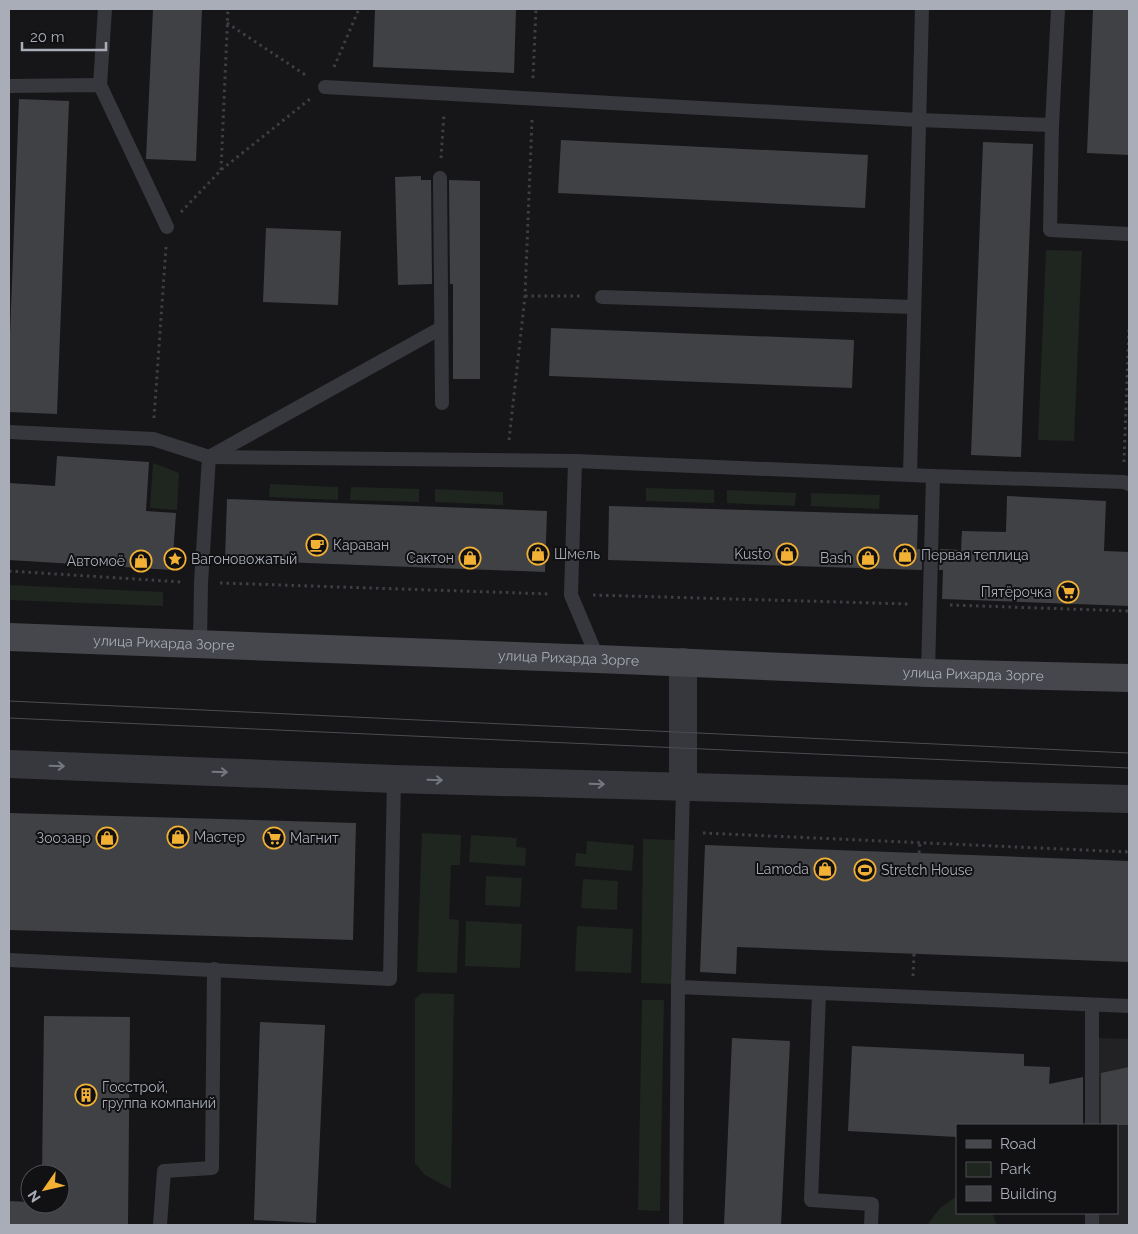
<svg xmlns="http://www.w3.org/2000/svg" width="1138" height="1234" viewBox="0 0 1138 1234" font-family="Raleway,sans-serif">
	<rect width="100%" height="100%" fill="#161618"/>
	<path fill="#222225" d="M1099 1038 1129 1039V1225L1093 1224V1213H1117V1125H1096Z"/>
	<g fill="#1e261f">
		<path d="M1046 250 1082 251 1074 441 1038 440Z"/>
		<path d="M153 463 179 473 177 510 150 508Z"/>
		<path d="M270 484 338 487V500L269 497Z"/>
		<path d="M351 487 419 489V502L350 500Z"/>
		<path d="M646 488 714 490V503L646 501Z"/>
		<path d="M435 489 503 492V505L435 502Z"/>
		<path d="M727 490 796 493 795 506 727 503Z"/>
		<path d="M811 493 880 495 879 509 811 506Z"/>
		<path d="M9 585 163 592V606L9 600Z"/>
		<path d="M422 833 461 835 460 865H451L449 919 459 920 457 973 417 972Z"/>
		<path d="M471 835 517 838 516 847 526 848 525 866 469 862Z"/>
		<path d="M643 839 675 840 672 984 641 983Z"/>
		<path d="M587 841 634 845 632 871 575 866 576 853 586 854Z"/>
		<path d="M486 876 522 878 520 907 485 905Z"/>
		<path d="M583 879 618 881 617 910 581 908Z"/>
		<path d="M466 921 522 924 520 968 465 966Z"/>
		<path d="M577 926 633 929 631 973 575 971Z"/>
		<path d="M422 993 454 994 451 1189 425 1175 415 1163V999Z"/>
		<path d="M642 1000H664L660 1211 638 1210Z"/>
		<path d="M957 1196V1213H992L997 1225H927L940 1208Z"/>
	</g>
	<g fill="#404145">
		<path d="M153 9H202L196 161 146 159Z"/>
		<path d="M375 9 516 10 514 73 373 67Z"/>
		<path d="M1093 9H1129V155L1087 153Z"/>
		<path d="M19 99 69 101 57 414 9 412V361Z"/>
		<path d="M561 140 868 155 865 208 558 193Z"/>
		<path d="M983 142 1033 144 1021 457 971 455Z"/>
		<path d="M421 176V180H431L432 284 398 285 395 177Z"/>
		<path d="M449 180 480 181V379H453V284H450Z"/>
		<path d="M266 228 341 231 338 305 263 302Z"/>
		<path d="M551 328 854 340 852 388 549 376Z"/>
		<path d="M57 456 149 462 146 511 176 513 172 570 9 560V483L55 486Z"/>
		<path d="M1007 496 1106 501 1104 551 1129 552V606L942 599 943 570H939L940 549 961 550 962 531 1006 532Z"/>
		<path d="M227 499 547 511 545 572 225 560Z"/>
		<path d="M609 506 918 515 917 549H922V570L608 560Z"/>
		<path d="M9 813 356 823 353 940 9 930Z"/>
		<path d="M705 845 1129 861V962L737 947 736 974 700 972Z"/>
		<path d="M44 1016 130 1017 128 1225H9V1201L30 1202V1204H60V1174H42Z"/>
		<path d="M260 1022 325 1025 316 1223 254 1220Z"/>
		<path d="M732 1038 790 1041 781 1225H724Z"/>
		<path d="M852 1046 1024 1054V1066L1050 1067 1049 1084 1083 1077V1125H957V1137L848 1131Z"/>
		<path d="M1129 1067V1125H1101V1073Z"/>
	</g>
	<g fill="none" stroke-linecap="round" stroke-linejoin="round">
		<g stroke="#3d3f44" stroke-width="3" stroke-dasharray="2.5 4" stroke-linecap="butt">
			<path d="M227 23 307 76"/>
			<path d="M334 67 359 9"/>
			<path d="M533 78 536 9"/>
			<path d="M441 158 444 114"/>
			<path d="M221 170 228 9"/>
			<path d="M181 212 221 170 310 99"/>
			<path d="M525 296H582"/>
			<path d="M154 418 166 247"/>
			<path d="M509 440 525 296 532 120"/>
			<path d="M1124 462 1129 327"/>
			<path d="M9 571 182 582"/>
			<path d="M220 583 551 594"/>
			<path d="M593 595 909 604"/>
			<path d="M950 605 1129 611"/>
			<path d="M703 833 1129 852"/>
			<path d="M919 853 920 843"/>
			<path d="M913 976 914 954"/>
		</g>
		<g stroke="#37383d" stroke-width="14">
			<path d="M1058 9 1052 125 1050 230 1129 234"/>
			<path d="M100 85 105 9"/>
			<path d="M9 86 100 85 167 227"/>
			<path d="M325 87 919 120 1052 125"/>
			<path d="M440 178 442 403"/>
			<path d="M602 297 914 307"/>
			<path d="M9 432 153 439 209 457 575 461 933 476 1124 482 1129 484"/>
			<path d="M575 461 571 595 598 659"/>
			<path d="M910 475 922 9"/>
			<path d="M200 644 201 583 209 457 441 328"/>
			<path d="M928 673 933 476"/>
			<path d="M9 960 390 979 394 779"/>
			<path d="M678 987 1129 1006"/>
			<path d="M819 994 811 1200 872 1204 871 1225"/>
			<path d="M1092 1005V1125"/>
			<path d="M1092 1213V1225"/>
			<path d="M160 1225 164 1171 212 1168 214 969"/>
			<path d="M676 1225 678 987 683 787"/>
		</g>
		<g stroke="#37383d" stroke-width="28">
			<path d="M9 764 394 779 1129 799"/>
			<path d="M683 787V662"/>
		</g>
		<path stroke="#45474d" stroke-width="28" id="s1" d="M9 637 598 659 928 673 1129 678"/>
		<g stroke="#4a4c52" stroke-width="1">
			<path d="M9 701 1129 753"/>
			<path d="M9 718 1129 768"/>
		</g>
	</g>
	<defs><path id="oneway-shaft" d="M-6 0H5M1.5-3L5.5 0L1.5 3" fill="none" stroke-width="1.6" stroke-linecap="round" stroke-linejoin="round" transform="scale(1.25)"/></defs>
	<g stroke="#757881">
		<use href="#oneway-shaft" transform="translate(57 766) rotate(2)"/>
		<use href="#oneway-shaft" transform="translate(220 772) rotate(2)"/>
		<use href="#oneway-shaft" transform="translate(435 780) rotate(2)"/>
		<use href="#oneway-shaft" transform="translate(597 784) rotate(2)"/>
	</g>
	<defs>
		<g id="cafe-ring" transform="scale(1.125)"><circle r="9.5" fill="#111113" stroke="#f2b134" stroke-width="1.5"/><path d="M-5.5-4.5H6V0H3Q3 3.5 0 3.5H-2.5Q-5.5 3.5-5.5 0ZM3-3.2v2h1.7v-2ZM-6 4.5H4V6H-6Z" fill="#f2b134"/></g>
		<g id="shop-ring" transform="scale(1.125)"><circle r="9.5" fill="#111113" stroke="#f2b134" stroke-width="1.5"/><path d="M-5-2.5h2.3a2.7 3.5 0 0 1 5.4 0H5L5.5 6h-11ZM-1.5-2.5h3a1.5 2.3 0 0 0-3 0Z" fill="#f2b134"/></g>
		<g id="sight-ring" transform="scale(1.125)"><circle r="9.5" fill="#111113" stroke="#f2b134" stroke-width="1.5"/><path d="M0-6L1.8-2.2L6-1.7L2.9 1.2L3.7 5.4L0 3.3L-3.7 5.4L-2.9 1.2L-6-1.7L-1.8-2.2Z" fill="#f2b134"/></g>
		<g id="supermarket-ring" transform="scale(1.125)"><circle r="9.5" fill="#111113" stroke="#f2b134" stroke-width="1.5"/><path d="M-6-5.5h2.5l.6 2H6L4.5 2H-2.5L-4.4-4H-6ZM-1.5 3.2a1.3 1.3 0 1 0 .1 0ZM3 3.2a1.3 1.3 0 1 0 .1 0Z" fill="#f2b134"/></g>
		<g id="stadium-ring" transform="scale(1.125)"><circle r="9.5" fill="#111113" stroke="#f2b134" stroke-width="1.5"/><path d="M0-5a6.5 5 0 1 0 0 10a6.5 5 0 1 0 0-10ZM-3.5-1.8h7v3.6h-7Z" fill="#f2b134"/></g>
		<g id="building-ring" transform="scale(1.125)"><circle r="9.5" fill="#111113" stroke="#f2b134" stroke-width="1.5"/><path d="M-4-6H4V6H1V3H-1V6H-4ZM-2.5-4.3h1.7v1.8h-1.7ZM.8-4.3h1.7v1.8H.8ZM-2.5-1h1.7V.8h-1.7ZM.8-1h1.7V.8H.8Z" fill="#f2b134"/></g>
	</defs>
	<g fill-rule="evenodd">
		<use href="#cafe-ring" x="317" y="545"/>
		<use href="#shop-ring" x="538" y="554"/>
		<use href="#shop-ring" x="787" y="554"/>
		<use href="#shop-ring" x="905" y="555"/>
		<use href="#shop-ring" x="470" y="558"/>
		<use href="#shop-ring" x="868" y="558"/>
		<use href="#sight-ring" x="175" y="559"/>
		<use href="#shop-ring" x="141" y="561"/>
		<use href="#supermarket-ring" x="1068" y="592"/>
		<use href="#shop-ring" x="178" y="837"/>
		<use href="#shop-ring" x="107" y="838"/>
		<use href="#supermarket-ring" x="274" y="838"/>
		<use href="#shop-ring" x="825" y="869"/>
		<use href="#stadium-ring" x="865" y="870"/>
		<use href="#building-ring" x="86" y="1095"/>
	</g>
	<g text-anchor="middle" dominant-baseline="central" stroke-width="4" stroke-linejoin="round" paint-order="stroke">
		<g font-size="14" fill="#a8adb8" stroke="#111113" text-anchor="start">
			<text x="333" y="545">Караван</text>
			<text x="554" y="554">Шмель</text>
			<text x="771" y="554" text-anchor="end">Kusto</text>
			<text x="921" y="555">Первая теплица</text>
			<text x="454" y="558" text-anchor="end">Сактон</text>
			<text x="852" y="558" text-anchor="end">Bash</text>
			<text x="191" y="559">Вагоновожатый</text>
			<text x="125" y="561" text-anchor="end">Автомоё</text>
			<text x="1052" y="592" text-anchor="end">Пятёрочка</text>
			<text x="194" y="837">Мастер</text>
			<text x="91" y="838" text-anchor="end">Зоозавр</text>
			<text x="290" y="838">Магнит</text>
			<text x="809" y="869" text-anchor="end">Lamoda</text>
			<text x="881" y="870">Stretch House</text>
			<text x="102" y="1087">Госстрой,<tspan x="102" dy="16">группа компаний</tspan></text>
		</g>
		<g font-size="14" fill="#a8adb8" stroke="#111113">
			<text stroke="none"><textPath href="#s1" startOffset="155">улица Рихарда Зорге</textPath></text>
			<text stroke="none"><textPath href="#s1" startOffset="560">улица Рихарда Зорге</textPath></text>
			<text stroke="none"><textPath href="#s1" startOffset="965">улица Рихарда Зорге</textPath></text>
		</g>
	</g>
	<rect width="1138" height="1234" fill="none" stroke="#a8adb8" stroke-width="20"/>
	<rect x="956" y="1124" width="162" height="90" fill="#111113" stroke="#4d4f55"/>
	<rect x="966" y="1140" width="25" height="8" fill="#45474d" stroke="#4d4f55"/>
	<text x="1000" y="1149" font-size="15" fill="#a8adb8">Road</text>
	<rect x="966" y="1162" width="25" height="15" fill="#1e261f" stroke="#4d4f55"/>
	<text x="1000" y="1174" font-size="15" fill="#a8adb8">Park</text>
	<rect x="966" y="1186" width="25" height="15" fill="#404145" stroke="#4d4f55"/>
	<text x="1000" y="1199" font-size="15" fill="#a8adb8">Building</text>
	<g transform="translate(45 1189) rotate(236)"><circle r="24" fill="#111113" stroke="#4d4f55"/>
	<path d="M0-4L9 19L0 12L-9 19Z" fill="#f2b134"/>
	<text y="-8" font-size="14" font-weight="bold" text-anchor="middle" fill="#a8adb8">N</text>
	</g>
	<path d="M22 42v8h84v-8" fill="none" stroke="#a8adb8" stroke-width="2.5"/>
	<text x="30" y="42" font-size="15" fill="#a8adb8" stroke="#111113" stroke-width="4" paint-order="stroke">20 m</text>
</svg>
